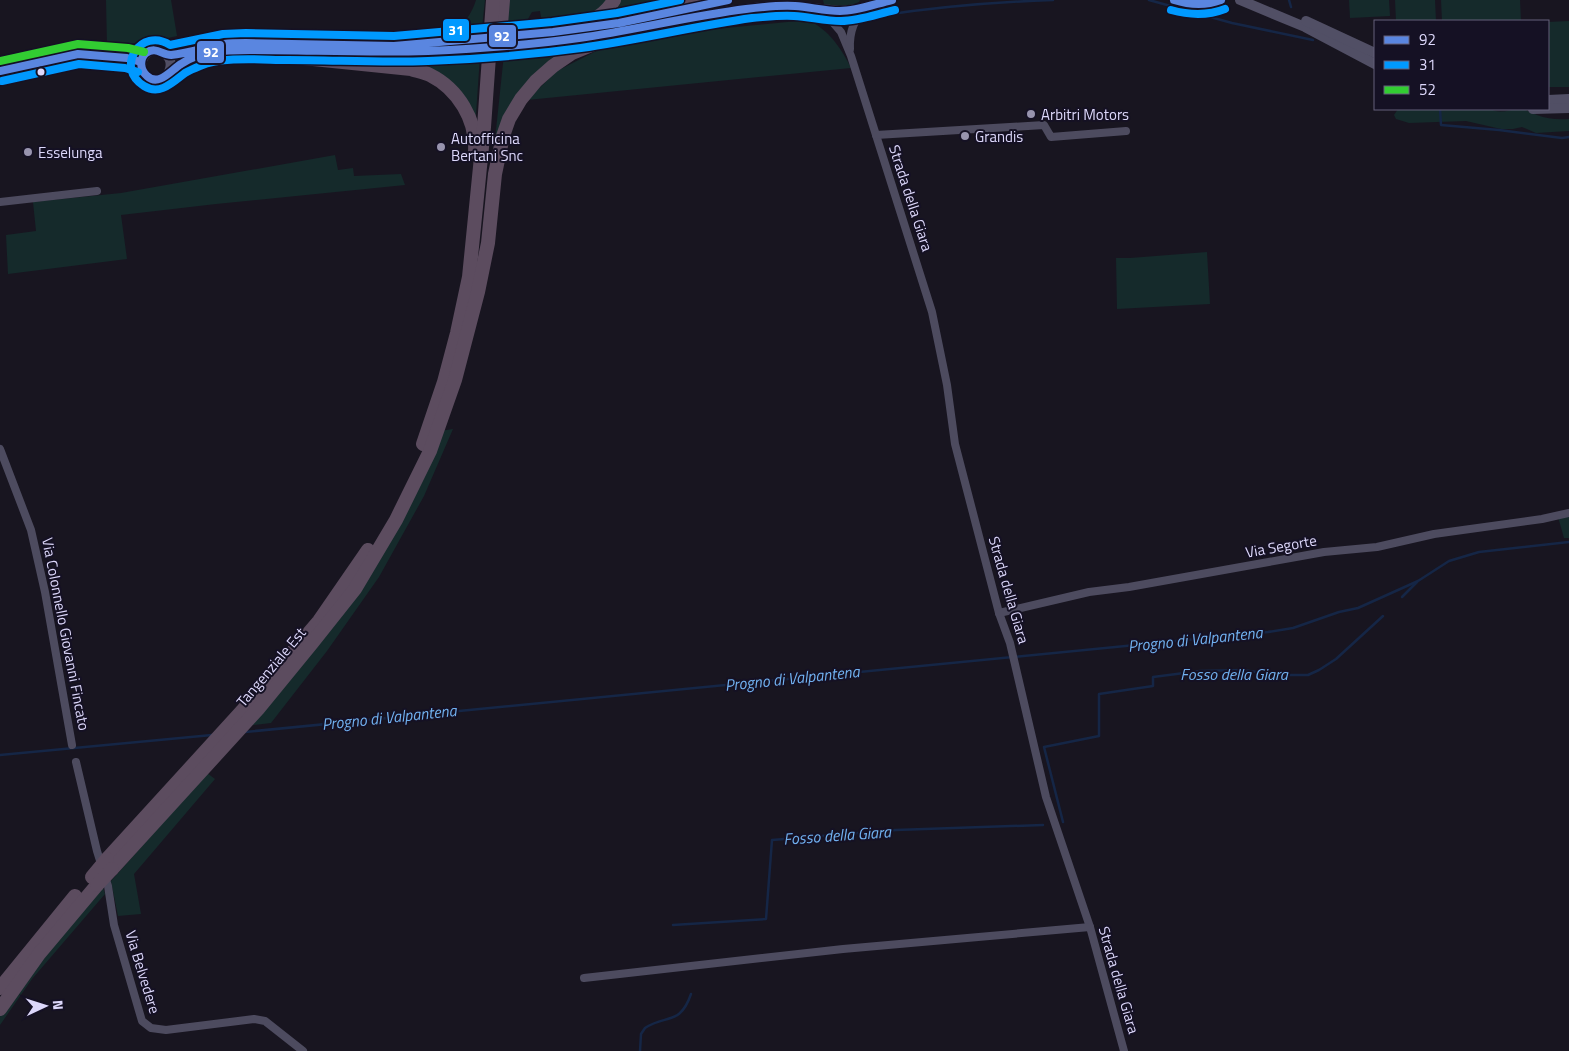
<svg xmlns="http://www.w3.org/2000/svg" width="1569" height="1051" viewBox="0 0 1569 1051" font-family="'Titillium Web',sans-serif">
	<rect width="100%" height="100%" fill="#181520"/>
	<g fill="#152a2b">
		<path d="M106 0H171L177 36 150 42 107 45Z"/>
		<path d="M476 0H485L482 28 471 29 466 33 452 35 448 32 449 29C465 25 471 15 476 0Z"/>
		<path d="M507 0H607L598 13 572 24 547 26 542 23 540 11 532 12 525 24 505 26Z"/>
		<path d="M619 0H655L664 5 675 7 602 22Z"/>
		<path d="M823 0H860L859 2C850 7 834 7 824 4Z"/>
		<path d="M1349 0H1389L1390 16 1350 18Z"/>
		<path d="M1395 0H1435L1436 21H1396Z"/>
		<path d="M1441 0H1520L1521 21H1442Z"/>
		<path d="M808 20C829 30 841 48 851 68L527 100 557 71 608 45 686 32Z"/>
		<path d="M1569 21V87H1548V22Z"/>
		<path d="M584 43 546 66 494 149 504 54Z"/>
		<path d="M311 55 440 57 480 56 475 129 444 82Z"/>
		<path d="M1398 109H1491C1501 115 1511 108 1522 109 1527 110 1532 113 1537 115 1547 119 1558 120 1569 119V131L1536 133 1522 127 1513 129H1501L1466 121 1409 123 1396 119 1394 115Z"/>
		<path d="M335 155 338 170 353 168 354 176 401 174 405 185 216 204 121 215 127 259 8 274 6 235 36 231 33 202 121 193Z"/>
		<path d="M1207 252 1210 304 1117 309 1116 258H1130Z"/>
		<path d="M453 429 424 496 379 577 327 651 271 723 244 726 364 582 440 431Z"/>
		<path d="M1569 515V538H1564L1558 517Z"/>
		<path d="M207 773 215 779 134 874 141 914 118 916 111 881Z"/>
		<path d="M102 883 105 894 32 979 0 1025V1008Z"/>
	</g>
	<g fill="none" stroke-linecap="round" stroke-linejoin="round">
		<g stroke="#152646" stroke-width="2.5">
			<path d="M1149 0 1232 23 1313 40"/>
			<path d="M1289 0 1291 7"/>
			<path d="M877 16C936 7 994 2 1053 0"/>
			<path d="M1440 109 1441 125 1499 130 1562 138 1569 137"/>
			<path d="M1402 597 1417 582"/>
			<path d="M245 732 1268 632 1293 628 1339 612 1358 608 1418 581 1449 561 1479 552 1569 542"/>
			<path d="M0 755 212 735"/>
			<path d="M1063 822 1044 747 1099 736V694L1153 686V677L1200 671 1242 670 1280 675H1308L1319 670 1336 659 1383 616"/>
			<path d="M673 925 766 919 772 840 896 830 1043 825"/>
			<path d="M640 1051 641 1034 645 1028C666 1014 680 1026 691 994"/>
		</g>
		<g stroke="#4d4b5f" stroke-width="8">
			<path d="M822 10 841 32 851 56 932 312 947 385 955 444 999 613 1010 643 1046 797 1090 927 1124 1051"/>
			<path d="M293 44 291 34H309"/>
			<path d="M850 49C849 32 854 18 867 6"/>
			<path d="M876 135 1044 125 1051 137 1126 131"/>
			<path d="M0 202 97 191"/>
			<path d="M0 449 31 530 45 592 72 745"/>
			<path d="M999 613 1089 592 1129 587 1324 552 1377 547 1434 534 1542 519 1569 513"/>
			<path d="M76 762 97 851 108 886 114 925 142 1021 151 1028 166 1030 254 1019 265 1021 303 1051"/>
			<path d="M584 978 843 949 1090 927"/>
		</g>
		<g stroke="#514f65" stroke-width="10">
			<path d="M1174 0 1193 5 1216 2"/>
			<path d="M1240 0 1305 27 1375 64"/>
			<path d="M681 21 723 12 762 7 793 6 840 11 858 9 892 0"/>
			<path d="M1306 21 1375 53"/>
			<path d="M584 28 619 23 700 6"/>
			<path d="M516 35 560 31"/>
			<path d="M220 45 246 43 287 44"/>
			<path d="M397 45 477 38"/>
			<path d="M516 45 610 33"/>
			<path d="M278 50 427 51 478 48"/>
			<path d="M167 55 179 54 205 48"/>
			<path d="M0 71 78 54 127 58 141 62"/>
			<path d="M169 72C178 51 147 41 142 61 139 71 148 82 159 79 166 78 172 70 178 66 193 55 211 50 229 50"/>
			<path d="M1548 100 1569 99"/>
			<path d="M1533 109 1569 108"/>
		</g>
		<g stroke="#5c4c5f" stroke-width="14">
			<path d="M668 0 697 3 721 0"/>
			<path d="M553 32C576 26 601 23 614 0"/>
			<path d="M499 49 503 0"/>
			<path d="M224 50 411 69C417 71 424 72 430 75 458 89 477 120 475 152"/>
			<path d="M423 444 444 382 457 333 469 277 484 127 493 0"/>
			<path d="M107 859 242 711 319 621 368 550"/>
			<path d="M112 869 258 709 312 643 355 589 396 520 430 451 455 380 478 292 488 243 495 174 503 136 509 119 521 99 536 81 553 66 572 53 601 41 644 32 687 20"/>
			<path d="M0 988 75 896"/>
			<path d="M0 1009 39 954 97 885"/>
		</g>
		<g stroke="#514f65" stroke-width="10">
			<path d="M477 38 516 35"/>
			<path d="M478 48 516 45"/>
		</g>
		<g stroke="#5c4c5f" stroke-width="14">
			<path d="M92 877 107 859"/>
			<path d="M97 885 112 869"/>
		</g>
		<g stroke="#151124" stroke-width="11">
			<g id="bus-1">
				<path d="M728 0 619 23 553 32 394 46 246 43C239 43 231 43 224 44 206 47 189 53 171 55 162 55 156 46 146 53 139 59 140 70 147 76 159 87 171 70 181 64 201 50 226 50 250 50 309 50 369 53 428 51 478 49 530 45 579 38 635 30 690 16 746 9 762 7 779 5 795 6 810 7 825 11 840 11 857 11 875 4 892 0"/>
				<path d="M1174 0C1190 5 1205 6 1221 0"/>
				<path d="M0 71 78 54 127 58 141 62"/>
			</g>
		</g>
		<g stroke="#151124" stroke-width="11">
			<g id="bus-2">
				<path d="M680 0 617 13 552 22 394 36 246 33 223 34 170 45C141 26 114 68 144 86 160 96 173 82 185 73 190 70 195 68 200 66 224 56 262 60 288 60 335 60 382 63 428 61 479 59 530 55 581 48 638 40 695 26 752 18 766 17 780 15 794 16 810 17 825 21 841 21 859 21 877 14 895 10"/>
				<path d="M1171 10C1189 15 1207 16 1225 9"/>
				<path d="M2 81 79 64 125 68 138 72"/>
			</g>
		</g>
		<g stroke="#151124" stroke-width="11">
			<path id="bus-3" d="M0 61 78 44 128 48 144 52"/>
		</g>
		<use href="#bus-1" stroke="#5a86e0" stroke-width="8"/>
		<use href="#bus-2" stroke="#09f" stroke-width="8"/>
		<use href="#bus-3" stroke="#32cd32" stroke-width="8"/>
	</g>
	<circle fill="#ddd8fb" stroke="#151124" stroke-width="2" cx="41" cy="72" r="4.5"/>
	<g fill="#9894ae" stroke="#151124" stroke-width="2">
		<circle cx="1031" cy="114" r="5"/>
		<circle cx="965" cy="136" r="5"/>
		<circle cx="441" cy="147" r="5"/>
		<circle cx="28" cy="152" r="5"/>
	</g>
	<g text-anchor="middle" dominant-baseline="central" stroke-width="4" stroke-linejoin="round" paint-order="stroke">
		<g font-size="15" fill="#ddd8fb" stroke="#151124" text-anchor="start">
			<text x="1041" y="114">Arbitri Motors</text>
			<text x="975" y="136">Grandis</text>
			<text x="451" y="138">Autofficina<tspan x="451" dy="17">Bertani Snc</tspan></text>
			<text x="38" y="152">Esselunga</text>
		</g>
		<g font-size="15" fill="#ddd8fb" stroke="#151124">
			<text transform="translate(911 198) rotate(72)">Strada della Giara</text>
			<text transform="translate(1281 546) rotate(-10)">Via Segorte</text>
			<text transform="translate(1009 590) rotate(74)">Strada della Giara</text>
			<text transform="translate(66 634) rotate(79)">Via Colonnello Giovanni Fincato</text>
			<text transform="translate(271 667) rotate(-50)">Tangenziale Est</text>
			<text transform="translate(143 972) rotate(73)">Via Belvedere</text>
			<text transform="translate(1119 980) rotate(74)">Strada della Giara</text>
		</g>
		<g font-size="16" font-style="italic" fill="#71b1f0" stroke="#151124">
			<text transform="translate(1195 639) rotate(-6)">Progno di Valpantena</text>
			<text x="1234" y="674">Fosso della Giara</text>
			<text transform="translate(792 678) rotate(-6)">Progno di Valpantena</text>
			<text transform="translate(389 717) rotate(-6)">Progno di Valpantena</text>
			<text transform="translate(837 835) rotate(-4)">Fosso della Giara</text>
		</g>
	</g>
	<g stroke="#151124" stroke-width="2">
		<rect x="442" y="18" width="28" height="24" rx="5" fill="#09f"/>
		<rect x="488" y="24" width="29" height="24" rx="5" fill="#5a86e0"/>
		<rect x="196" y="40" width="29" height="24" rx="5" fill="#5a86e0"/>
	</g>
	<g font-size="14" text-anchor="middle" font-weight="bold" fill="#fff">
		<text x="456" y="35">31</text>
		<text x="502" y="41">92</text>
		<text x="211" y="57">92</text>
	</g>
	<rect x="1374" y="20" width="175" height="90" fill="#151124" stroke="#65617a"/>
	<rect x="1384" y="36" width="25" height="8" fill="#5a86e0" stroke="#65617a"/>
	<text x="1419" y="45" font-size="15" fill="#ddd8fb">92</text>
	<rect x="1384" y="61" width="25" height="8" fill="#0099ff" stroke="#65617a"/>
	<text x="1419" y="70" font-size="15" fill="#ddd8fb">31</text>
	<rect x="1384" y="86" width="25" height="8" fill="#32cd32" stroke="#65617a"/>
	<text x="1419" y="95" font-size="15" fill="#ddd8fb">52</text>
	<g transform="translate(45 1006) rotate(86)" stroke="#151124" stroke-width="4" paint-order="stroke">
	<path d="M0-4L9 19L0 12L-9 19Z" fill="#ddd8fb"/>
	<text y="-8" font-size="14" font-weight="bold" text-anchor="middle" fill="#ddd8fb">N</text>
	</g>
</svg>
